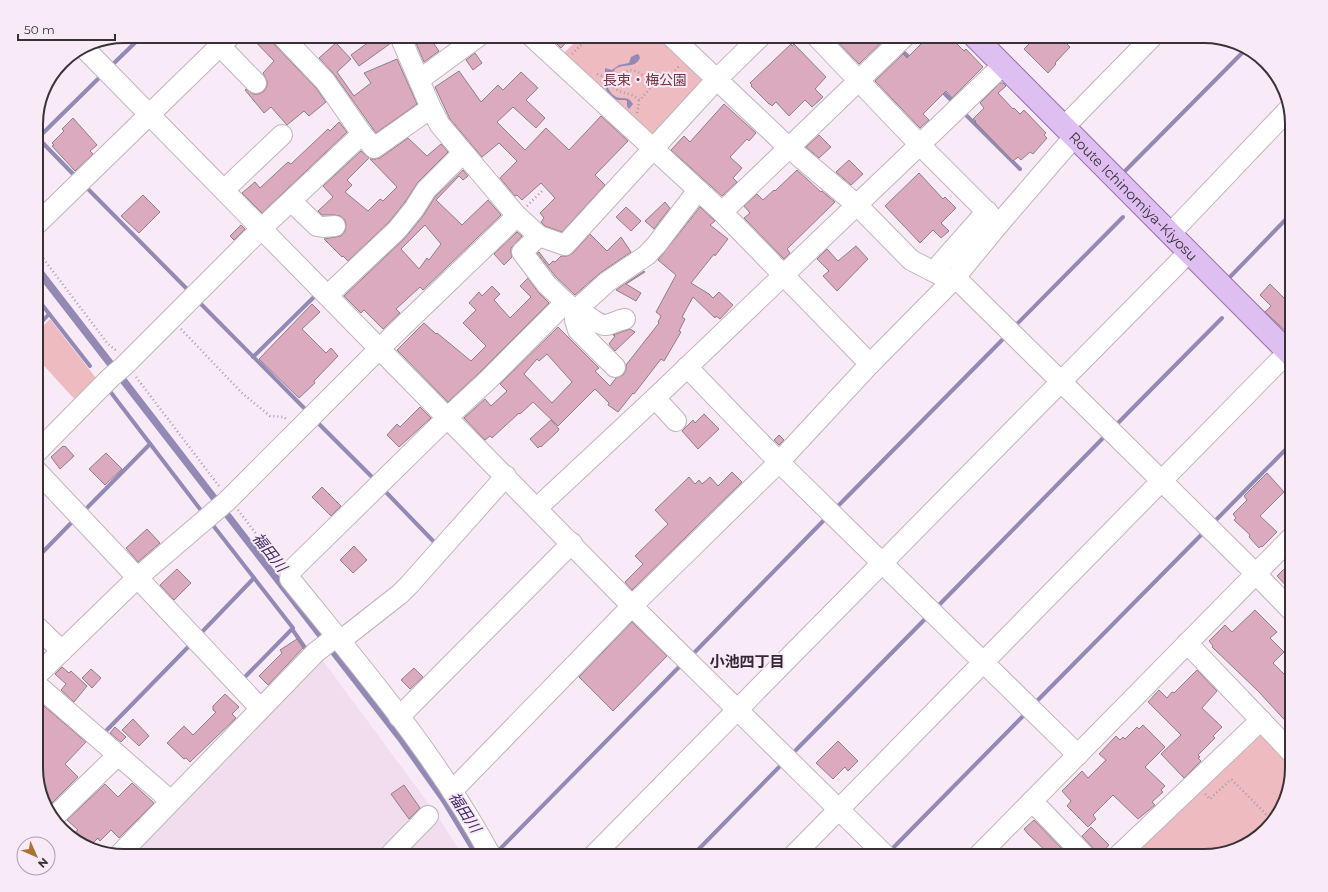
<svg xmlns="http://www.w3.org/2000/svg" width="1328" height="892" viewBox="0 0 1328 892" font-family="Montserrat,'Noto Sans JP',sans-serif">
	<rect width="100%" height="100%" fill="#f8eaf6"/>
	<path fill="#f1dded" d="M321 658 434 811 463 856H126Z"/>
	<g fill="#eebbc1">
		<path d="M581 36H657L707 82 653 142 560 57Z"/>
		<path d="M50 319 99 382 78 403 36 357V333Z"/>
		<path d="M1258 731 1292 761V769L1277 817 1243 847 1205 856H1128Z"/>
	</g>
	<g fill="#928ab5">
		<path d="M637 54 639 55 640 58C635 69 624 63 615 69L614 72 613 71C604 79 606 91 616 97 625 100 627 95 633 104L629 109 627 106V101L625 100H618L614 99 607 92 604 82 608 74 605 73V68L612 70 619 65 629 63 631 57Z"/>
		<path d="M36 261 403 737 453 806 482 856H474L442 803 398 741 36 274Z"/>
	</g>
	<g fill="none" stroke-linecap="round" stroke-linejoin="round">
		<g stroke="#928ab5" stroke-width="4">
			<path d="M900 49 911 59"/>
			<path d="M111 66 142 36"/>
			<path d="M941 90 953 102"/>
			<path d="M963 112 1020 169"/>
			<path d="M36 136 75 176"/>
			<path d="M38 138 103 74"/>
			<path d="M1123 173 1246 49"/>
			<path d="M85 186 189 291"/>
			<path d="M1230 277 1292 213"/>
			<path d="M36 297 90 366"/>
			<path d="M198 301 308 412"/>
			<path d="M1014 327 1123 217"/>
			<path d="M36 328 49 314"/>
			<path d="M253 357 317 294"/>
			<path d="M109 390 203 513"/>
			<path d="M316 421 376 481"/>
			<path d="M1115 426 1222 318"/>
			<path d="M382 488 436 544"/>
			<path d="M838 509 836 508 1006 336"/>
			<path d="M84 511 150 444"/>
			<path d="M1214 522 1292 443"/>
			<path d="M212 524 293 628 242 680"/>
			<path d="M36 559 73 521"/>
			<path d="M937 607 1106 435"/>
			<path d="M292 629 308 652"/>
			<path d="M201 633 254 578"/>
			<path d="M691 656 827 517"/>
			<path d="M1033 702 1035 703 1204 532"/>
			<path d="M104 733 191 644"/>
			<path d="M793 753 928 616"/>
			<path d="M71 837 75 841"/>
			<path d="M499 850 682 664"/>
			<path d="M891 850 1026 713"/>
			<path d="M692 856 783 763"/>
		</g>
	</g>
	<g fill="#dbaabf" stroke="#8f7f86" fill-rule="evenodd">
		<path d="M250 36H271L274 44 316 88 326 102 309 116 304 111 287 125 271 107 264 113 245 90 246 89 253 94H259L264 91 267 86V81L263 73 274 61Z"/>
		<path d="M377 36H389L391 43 359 66 351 55Z"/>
		<path d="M413 36H447L434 44 439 51 424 62Z"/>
		<path d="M553 36H572L561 48 551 38Z"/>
		<path d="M837 36H888L859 64 834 38Z"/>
		<path d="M916 36H949L964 51 966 49 983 67 952 98 946 91 923 114 929 120 920 128 875 81 903 54 907 58 922 43Z"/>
		<path d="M1037 36H1059L1070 47 1055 63 1056 64 1048 73 1024 49Z"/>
		<path d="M336 43 351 59 337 72 354 96 371 83 364 73 397 59 417 104 376 133 334 74 319 58Z"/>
		<path d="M791 44 792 46 794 44 826 77 815 89 823 97 812 107 805 100 789 116 776 102 772 106 770 104H769L751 86 752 85 750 83Z"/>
		<path d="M475 53 482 63 473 70 466 60Z"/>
		<path d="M459 71 481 102 498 85 503 90 521 72 538 88 526 100 545 118 536 128 513 107 497 122 525 150 546 128 569 150 601 116 628 141 595 175 605 185 562 232 545 226 541 222 544 218 540 213 555 198 541 183 522 200 517 195 515 196 500 178 517 161 499 143 482 157 450 119 435 87Z"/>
		<path d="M1000 83H1003L1006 86 998 93 1013 109 1014 108 1020 114 1024 110 1046 133 1044 135 1047 138 1033 154 1030 152 1021 160 1018 157 1013 161 975 122 976 121 973 119 984 108 980 103Z"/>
		<path d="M724 104 756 133 749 141 747 139 730 157 742 168 733 178 737 182 722 196 671 150 684 136 690 142Z"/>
		<path d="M73 118 97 145 90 151 93 154 75 171 52 146 54 145 52 143 64 131 62 129Z"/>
		<path d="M339 122 347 132 262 213 242 193 255 182 260 188 288 162 291 164 328 129 330 131Z"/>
		<path d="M819 135 831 147 819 158 806 147Z"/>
		<path d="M408 138 427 156 441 144 448 152 418 182 405 202 389 222 348 261 343 256 342 257 324 239 341 236 345 231 346 225 345 220 340 216 334 215H322L318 211 333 197 323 186 361 151 369 158 347 180 352 185 345 192 368 211 380 199 383 201 397 187 370 159H375L380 158Z"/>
		<path d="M849 160 863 174 851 185 836 172Z"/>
		<path d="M463 170 468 176 463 180 459 176 436 200 462 225 488 200 501 215 423 290 420 287 396 309 400 313 383 329 364 310 361 313 344 296 405 238 423 216 435 197ZM425 225 441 244 429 260 427 258 419 269 401 249Z"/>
		<path d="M797 170 821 192 822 191 835 202 787 249 790 253 784 259 744 218 750 213 744 206 757 194 763 200 774 190 775 191Z"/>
		<path d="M919 173 943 199 945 197 956 208 941 223 949 231 941 238 933 230 920 243 885 206Z"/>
		<path d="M143 195 160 212 139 233 121 216Z"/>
		<path d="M665 202 670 208 654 229 645 221Z"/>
		<path d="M626 207 641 221 631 231 616 217Z"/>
		<path d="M700 207 715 221 710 225 728 239 715 256 714 254 691 283 709 294 713 298 719 292 733 305 720 319 716 316 715 318 693 297 682 317 685 319 679 331 681 332 664 361 661 359 634 394 633 393 618 412 608 405 609 403 595 389 558 426 533 402 520 414 519 413 492 438 490 436 485 440 464 418 485 399 491 406 507 391 500 384 558 327 599 368 595 371 610 386 616 378 623 375 626 370V365L659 323 658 322 661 316 656 312 676 275 658 260ZM547 354 572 382 552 403 524 374 537 359 539 361Z"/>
		<path d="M241 225 245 229 234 240 230 236Z"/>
		<path d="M517 232 522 236 511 248V253L512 257 504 265 494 254Z"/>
		<path d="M590 234 607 251 621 237 631 252 600 273 575 295 556 277 537 253 539 252 549 265 553 261 555 262 561 256H567L573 253Z"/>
		<path d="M856 246 868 259 837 291 823 276 829 271 817 259 827 249 838 261Z"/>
		<path d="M644 271 645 272 626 284 641 293 636 301 616 290Z"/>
		<path d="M528 278 538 292 549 303 480 372 448 402 397 350 424 323 436 334 437 333 471 361 486 346 463 323 476 310 469 303 479 292 482 296 492 286 500 294 494 300 510 318 531 297 520 286Z"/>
		<path d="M1270 284 1292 306 1286 312 1292 319V337L1265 312 1271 306 1260 295Z"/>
		<path d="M312 304 320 312 302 329 326 353 331 348 338 356 314 381 315 383 299 398 259 359Z"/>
		<path d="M630 329 635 332 615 351 609 344 615 336 613 335Z"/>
		<path d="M420 407 431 418 399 447 387 435 397 424 400 427Z"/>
		<path d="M704 414 719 429 698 449 682 431 693 420 695 423Z"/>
		<path d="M551 420 559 429 558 431 541 447 540 446 538 448 530 439Z"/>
		<path d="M779 435 784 440 779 445 774 440Z"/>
		<path d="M63 446 64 447 65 446 74 456 60 469 51 457Z"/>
		<path d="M106 453 122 469 105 485 89 469Z"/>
		<path d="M732 472 742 482 632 590 625 582 643 564 635 556 668 524 655 510 689 477 695 484 699 480 702 484 710 477 718 486Z"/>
		<path d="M1267 473 1284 492 1260 516 1277 532 1262 547 1261 546 1259 548 1249 537 1250 535 1234 520 1236 518 1233 514 1247 500 1244 496Z"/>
		<path d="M322 487 341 506 331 516 312 497Z"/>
		<path d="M147 529 160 543 138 562 126 548Z"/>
		<path d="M354 546 367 560 353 573 340 560Z"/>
		<path d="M1292 561V592L1277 576Z"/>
		<path d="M177 569 191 583 174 600 160 585Z"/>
		<path d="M1255 610 1277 632 1270 638 1284 652 1273 663 1292 682V691L1288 694 1292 698V728L1258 691 1212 647 1213 646 1209 641 1225 625 1232 632Z"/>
		<path d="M632 622 667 656 613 711 579 677Z"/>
		<path d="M297 639 303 648 268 685 259 676 282 653 280 650Z"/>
		<path d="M62 667 69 673 71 671 87 686 74 702 61 690 66 684 55 674Z"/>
		<path d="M414 668 423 677 410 689 401 680Z"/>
		<path d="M91 669 101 678 92 688 82 678Z"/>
		<path d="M1197 670 1217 691 1202 708 1222 727 1213 736 1215 738 1198 755 1200 757 1198 758 1201 761 1184 778 1161 754 1181 735 1148 702 1159 690 1167 698 1172 692 1174 693Z"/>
		<path d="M225 694 239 707 232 714 236 718 190 762 186 758 184 759 167 743 184 726 193 735 216 712 213 710V706Z"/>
		<path d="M36 701 43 708 44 706 86 742 65 764 78 777 47 808 43 795 44 794 42 792 36 774Z"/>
		<path d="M133 719 149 736 139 746 122 730Z"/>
		<path d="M1143 725 1165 747 1145 767 1165 786 1161 790 1163 792 1152 802 1155 805 1138 819 1113 795 1093 815 1096 819 1088 827 1067 806 1071 801 1062 791 1082 771 1088 778 1106 760 1099 754 1116 736 1120 740 1123 737 1125 739 1137 727 1139 729Z"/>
		<path d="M115 727 126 737 121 742 110 733Z"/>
		<path d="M838 741 858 761 848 771 845 767 833 779 816 763Z"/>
		<path d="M132 783 154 803 119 838 111 830 100 841 98 838 90 846 83 844 73 834 78 830 67 820 105 784 118 797Z"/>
		<path d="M404 785 420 808 409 819 391 794Z"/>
		<path d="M1034 820 1069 856H1051L1028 834 1024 829Z"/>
		<path d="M1091 827 1109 845 1099 856H1096L1093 848 1082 836Z"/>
	</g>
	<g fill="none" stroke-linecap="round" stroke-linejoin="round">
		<g stroke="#c1b3bf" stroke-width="22">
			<g id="minor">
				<path d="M282 36 325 81 362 134"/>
				<path d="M400 36 431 108 440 125 517 216 539 236 565 245 717 79 761 36"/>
				<path d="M531 36 722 212 870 364"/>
				<path d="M671 36 788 147 857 205 911 260 952 281 961 283 1250 568 1292 611"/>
				<path d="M816 36 919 144 999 224"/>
				<path d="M220 46 256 83"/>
				<path d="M83 47 632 606 886 856"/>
				<path d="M419 80 479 36"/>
				<path d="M1064 127 1153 36"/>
				<path d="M224 190 282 135"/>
				<path d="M291 201 317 226 323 227 335 226"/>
				<path d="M722 212 905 36"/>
				<path d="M36 225 230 36"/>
				<path d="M1170 234 1288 110"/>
				<path d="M539 236 522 252 547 285 575 311"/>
				<path d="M934 271 987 211"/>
				<path d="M328 295 397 230 414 209 426 190 463 153"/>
				<path d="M578 309C584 313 599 326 606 325 613 324 618 320 625 319"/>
				<path d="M615 367 578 330 575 320V311L607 282 647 255 657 244 698 190"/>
				<path d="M687 367 779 462 1078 755"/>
				<path d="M655 398 676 421"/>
				<path d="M36 453 110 378 124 366 262 228 362 134 374 148 431 108"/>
				<path d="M36 470 261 709"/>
				<path d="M537 508 655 398 1003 65"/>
				<path d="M36 626 62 651"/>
				<path d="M340 641 400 594 409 585 506 476"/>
				<path d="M1187 643 1292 753"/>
				<path d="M36 676 137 578 227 501 380 348 517 216"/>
				<path d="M36 684 171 801"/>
				<path d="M399 717 572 543"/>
				<path d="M452 791 632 606 779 462 870 364 952 281 999 224 1074 137"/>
				<path d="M1032 801 1085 856"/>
				<path d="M53 818 118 755"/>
				<path d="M119 855 316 652 337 636"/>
				<path d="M389 856 428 816"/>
				<path d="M491 856C437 756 362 668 290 579L291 571 448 417 488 380 565 303"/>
				<path d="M593 856 1188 253"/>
				<path d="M793 856 1292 348"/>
				<path d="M978 856 1292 537"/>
				<path d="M1118 856 1261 720"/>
			</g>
		</g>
		<g stroke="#9771ab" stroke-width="24">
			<g id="major">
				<path id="s1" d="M974 36 1292 356"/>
			</g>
		</g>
		<g stroke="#a89da6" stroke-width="2.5" stroke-dasharray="1 3" stroke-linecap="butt">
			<path d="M644 36 657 45"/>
			<path d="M572 54 590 36"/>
			<path d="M597 74 613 81"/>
			<path d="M639 100C630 91 620 95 613 86V81C629 63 639 70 653 85"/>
			<path d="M637 113 638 109 639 101 653 85 673 73 679 66"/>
			<path d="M527 206 544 189"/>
			<path d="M36 249 108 344 118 352"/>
			<path d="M181 329 242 393 270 416 284 417 286 419"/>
			<path d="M1286 375 1292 381"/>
			<path d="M136 377 219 486"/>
			<path d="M238 510 279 564"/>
			<path d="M1205 794 1210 799 1230 780H1232L1266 814 1277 817"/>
		</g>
		<use href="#minor" stroke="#fff" stroke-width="20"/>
		<use href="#major" stroke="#dfbef2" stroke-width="22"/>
	</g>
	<g text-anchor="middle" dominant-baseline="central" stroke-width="4" stroke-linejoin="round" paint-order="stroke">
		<g font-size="14" fill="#753440" stroke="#f8eaf6">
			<text x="645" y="80">長束・梅公園</text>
		</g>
		<g font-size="14" fill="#383237" stroke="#f8eaf6">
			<text stroke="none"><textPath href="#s1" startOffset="226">Route Ichinomiya-Kiyosu</textPath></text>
		</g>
		<g font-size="15" font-style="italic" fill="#3e2f66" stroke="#f8eaf6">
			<text transform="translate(270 552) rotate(52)">福田川</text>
			<text transform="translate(465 812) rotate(57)">福田川</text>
		</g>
		<g font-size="15" font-weight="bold" fill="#332831" stroke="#f8eaf6">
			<text x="747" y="661">小池四丁目</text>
		</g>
	</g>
	<path d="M0 0H1328V892H0ZM124 43H1204A81 81 0 0 1 1285 124V768A81 81 0 0 1 1204 849H124A81 81 0 0 1 43 768V124A81 81 0 0 1 124 43Z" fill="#f8eaf6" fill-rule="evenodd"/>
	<path fill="none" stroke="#383237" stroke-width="2" d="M124 43H1204A81 81 0 0 1 1285 124V768A81 81 0 0 1 1204 849H124A81 81 0 0 1 43 768V124A81 81 0 0 1 124 43Z"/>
	<g transform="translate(36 856) rotate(135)"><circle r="19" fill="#f8eaf6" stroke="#aba0aa"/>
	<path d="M0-3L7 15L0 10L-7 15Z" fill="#ab7230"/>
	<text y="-6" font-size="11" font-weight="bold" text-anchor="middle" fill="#383237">N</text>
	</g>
	<path d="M18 34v6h97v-6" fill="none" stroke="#383237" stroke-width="2"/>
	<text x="24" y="34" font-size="12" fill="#383237" stroke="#f8eaf6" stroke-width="3" paint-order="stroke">50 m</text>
</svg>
